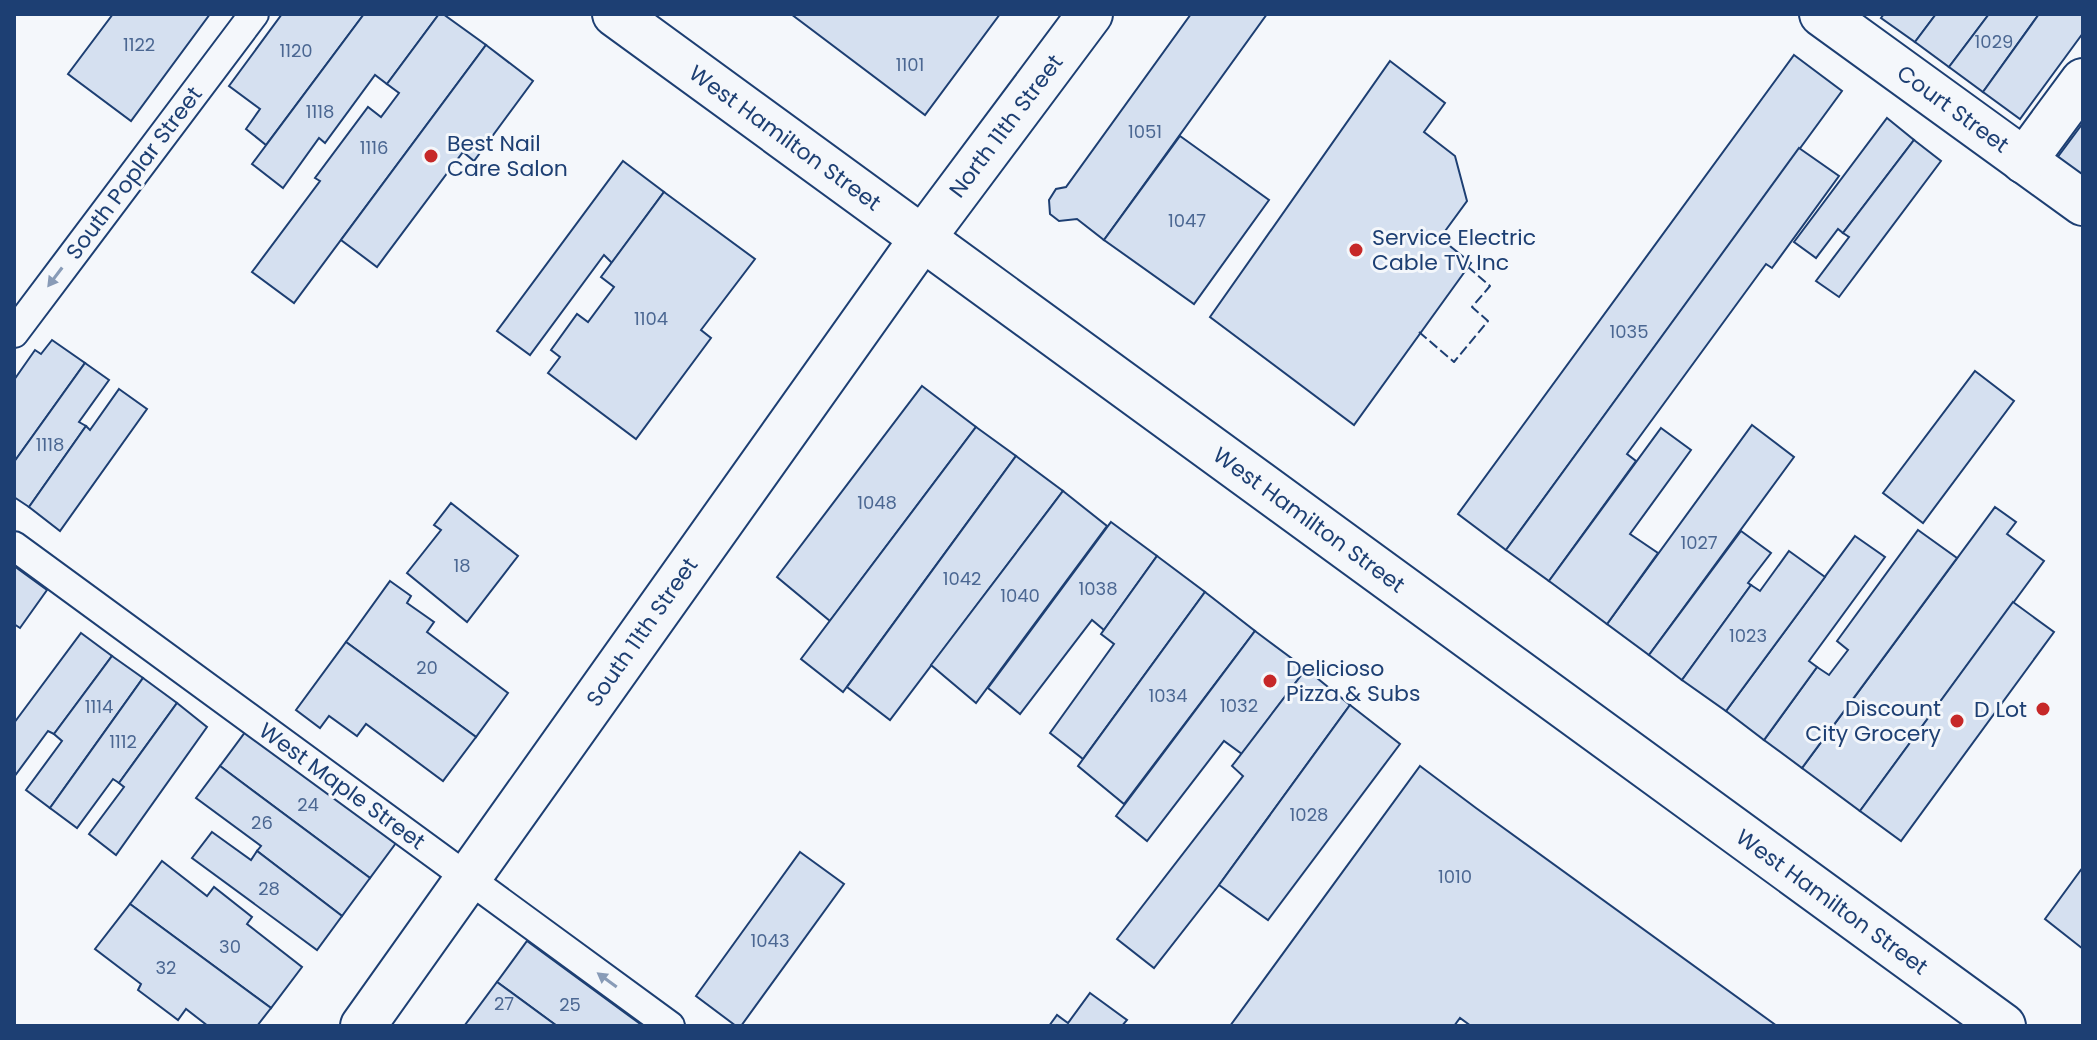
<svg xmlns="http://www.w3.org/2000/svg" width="2097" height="1040" viewBox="0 0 2097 1040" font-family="Poppins,sans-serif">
	<rect width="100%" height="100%" fill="#f4f7fb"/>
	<g fill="#d5e0f0" stroke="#1d3f73" stroke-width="2">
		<path d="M113 14H210L131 121 68 74Z"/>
		<path d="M282 14H364L266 145 246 129 260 109 229 86Z"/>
		<path d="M364 14H439L387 84 375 75 325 143 319 138 283 188 252 164Z"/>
		<path d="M439 14H443L486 45 294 303 252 272 320 181 315 178 368 107 381 117 399 93 387 84Z"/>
		<path d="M791 14H1000L925 115Z"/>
		<path d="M1191 14H1267L1104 240 1077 219 1059 221 1050 214 1049 200 1056 189 1066 187Z"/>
		<path d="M1884 14H1936L1915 42 1881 18Z"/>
		<path d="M1936 14H1989L1949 67 1915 42Z"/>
		<path d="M1989 14H2039L1983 92 1949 67Z"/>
		<path d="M2039 14H2083V33L2020 119 1983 92Z"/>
		<path d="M486 45 533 81 474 161 463 152 377 267 341 240Z"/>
		<path d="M1794 55 1842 91 1506 550 1458 514Z"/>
		<path d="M1390 61 1445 103 1424 132 1455 156 1467 201 1440 238 1471 263 1354 425 1210 317Z"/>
		<path d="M1887 118 1914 140 1843 233 1838 229 1816 258 1794 242Z"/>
		<path d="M2083 123V176L2057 158Z"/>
		<path d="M1180 136 1269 200 1194 304 1104 240Z"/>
		<path d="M1914 140 1941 161 1839 297 1816 281 1849 237 1843 233Z"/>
		<path d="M1799 148 1839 176 1772 268 1766 264 1627 454 1636 461 1549 581 1506 550Z"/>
		<path d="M623 161 664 192 612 263 604 255 530 355 497 331Z"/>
		<path d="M664 192 755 259 701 330 711 338 636 439 548 373 560 357 551 350 577 314 588 322 614 287 601 277Z"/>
		<path d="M52 340 85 363 14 462V380L35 350 41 354Z"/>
		<path d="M85 363 109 380 79 422 86 426 29 507 14 497V462Z"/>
		<path d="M1975 371 2014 401 1923 523 1883 493Z"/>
		<path d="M922 386 976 427 830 621 777 577Z"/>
		<path d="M119 389 147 409 60 531 29 507 86 426 90 430Z"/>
		<path d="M1752 425 1794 457 1649 655 1607 624Z"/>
		<path d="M976 427 1016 456 843 692 801 659Z"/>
		<path d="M1661 428 1691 450 1630 534 1658 553 1607 624 1549 581Z"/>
		<path d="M1016 456 1063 491 890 720 847 687Z"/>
		<path d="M1063 491 1107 526 976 703 931 665Z"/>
		<path d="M451 503 518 556 467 622 407 573 441 530 434 525Z"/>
		<path d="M1995 507 2016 522 2007 534 2044 561 1860 811 1802 768Z"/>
		<path d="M1111 522 1157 556 1104 630 1092 620 1020 714 988 688Z"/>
		<path d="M1918 530 1957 558 1802 768 1764 740 1817 667 1829 675 1848 650 1837 641Z"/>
		<path d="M1741 531 1771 553 1748 583 1751 585 1682 680 1649 655Z"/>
		<path d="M1855 536 1885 557 1809 661 1817 667 1764 740 1726 711Z"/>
		<path d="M1789 551 1825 577 1726 711 1682 680 1751 585 1760 591Z"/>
		<path d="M1157 556 1205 592 1083 759 1050 733 1114 644 1101 634Z"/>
		<path d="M14 566 47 590 20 628 14 624Z"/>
		<path d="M390 581 411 596 407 603 434 622 427 632 508 693 476 737 346 642Z"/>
		<path d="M1205 592 1255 631 1124 804 1078 766Z"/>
		<path d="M2013 602 2054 632 1901 841 1860 811Z"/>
		<path d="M1255 631 1306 669 1242 754 1224 741 1147 841 1116 816Z"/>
		<path d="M81 633 112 656 54 734 48 731 14 777V723Z"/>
		<path d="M346 642 476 737 443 781 366 724 357 736 329 716 320 728 296 710Z"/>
		<path d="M112 656 143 678 50 808 26 790 62 741 54 734Z"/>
		<path d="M1306 669 1350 705 1219 885 1154 968 1117 939 1243 776 1232 766Z"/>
		<path d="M143 678 177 703 119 783 113 779 77 828 50 808Z"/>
		<path d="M177 703 207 727 116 855 89 834 124 787 119 783Z"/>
		<path d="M1350 705 1400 744 1268 920 1219 885Z"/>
		<path d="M246 731 396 843 370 878 220 766Z"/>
		<path d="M220 766 370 878 342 916 257 851 261 846 196 798Z"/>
		<path d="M1420 766 1476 808 1777 1026H1471L1460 1018 1454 1026H1230Z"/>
		<path d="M212 832 251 860 257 851 342 916 317 950 192 858Z"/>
		<path d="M800 852 844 884 741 1026H736L696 996Z"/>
		<path d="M162 861 207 896 214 887 252 917 247 924 302 967 271 1008 130 904Z"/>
		<path d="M2083 867V949L2045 919Z"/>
		<path d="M130 904 271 1008 257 1026H208L186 1009 178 1020 138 990 141 984 95 949Z"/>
		<path d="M527 941 643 1026H557L497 982Z"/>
		<path d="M497 982 557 1026H467L465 1025Z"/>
		<path d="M1090 993 1127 1020 1122 1026H1049L1057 1015 1068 1023Z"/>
	</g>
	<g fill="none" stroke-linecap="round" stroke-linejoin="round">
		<g stroke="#1d3f73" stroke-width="32">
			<g id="service">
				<path d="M14 333 254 14"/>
				<path d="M14 546 670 1026"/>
			</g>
		</g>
		<g stroke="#1d3f73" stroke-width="48">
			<g id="minor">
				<path d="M1822 14 2083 203"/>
				<path d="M2024 161 2083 81"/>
				<path d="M363 1026 922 239 1090 14"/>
			</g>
		</g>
		<g stroke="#1d3f73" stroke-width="48">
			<path id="primary" d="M615 14 2003 1026"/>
		</g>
		<use href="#service" stroke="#f4f7fb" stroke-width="28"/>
		<use href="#minor" stroke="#f4f7fb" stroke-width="44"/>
		<use href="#primary" stroke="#f4f7fb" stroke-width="44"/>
		<path stroke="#1d3f73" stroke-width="2" stroke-dasharray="10 4" stroke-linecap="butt" d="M1419 332 1454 362 1488 321 1472 307 1490 286 1468 267"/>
	</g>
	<defs><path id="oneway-solid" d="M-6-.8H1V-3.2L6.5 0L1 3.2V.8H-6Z" transform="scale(2)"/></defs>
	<g fill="#889bb7">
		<use href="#oneway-solid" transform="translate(55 277) rotate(127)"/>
		<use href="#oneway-solid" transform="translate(607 980) rotate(-144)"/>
	</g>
	<g fill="#c62828" stroke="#f4f7fb" stroke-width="3">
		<circle cx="431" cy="156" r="8"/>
		<circle cx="1356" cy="250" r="8"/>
		<circle cx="1270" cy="681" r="8"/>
		<circle cx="2043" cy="709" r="8"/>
		<circle cx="1957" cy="721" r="8"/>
	</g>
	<g text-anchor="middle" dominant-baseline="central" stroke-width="6" stroke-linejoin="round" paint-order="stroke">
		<g font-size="18" fill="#4b6792">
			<text x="1994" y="41">1029</text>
			<text x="139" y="44">1122</text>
			<text x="296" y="50">1120</text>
			<text x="910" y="64">1101</text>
			<text x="320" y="111">1118</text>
			<text x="1145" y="131">1051</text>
			<text x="374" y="147">1116</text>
			<text x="1187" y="220">1047</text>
			<text x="651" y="318">1104</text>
			<text x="1629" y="331">1035</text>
			<text x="50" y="444">1118</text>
			<text x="877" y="502">1048</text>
			<text x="1699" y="542">1027</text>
			<text x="462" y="565">18</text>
			<text x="962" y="578">1042</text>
			<text x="1098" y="588">1038</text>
			<text x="1020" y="595">1040</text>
			<text x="1748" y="635">1023</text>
			<text x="427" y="667">20</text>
			<text x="1168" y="695">1034</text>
			<text x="1239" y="705">1032</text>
			<text x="99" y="706">1114</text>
			<text x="123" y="741">1112</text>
			<text x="308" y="804">24</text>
			<text x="1309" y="814">1028</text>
			<text x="262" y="822">26</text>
			<text x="1455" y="876">1010</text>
			<text x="269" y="888">28</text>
			<text x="770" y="940">1043</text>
			<text x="230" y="946">30</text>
			<text x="166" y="967">32</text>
			<text x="504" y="1003">27</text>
			<text x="570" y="1004">25</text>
		</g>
		<g font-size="22" fill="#1d3f73" stroke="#f4f7fb">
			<text transform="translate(1953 109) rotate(36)">Court Street</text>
			<text transform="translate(1006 126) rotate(-53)">North 11th Street</text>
			<text transform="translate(785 138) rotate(36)">West Hamilton Street</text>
			<text transform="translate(134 173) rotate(-53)">South Poplar Street</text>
			<text transform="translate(1309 520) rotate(36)">West Hamilton Street</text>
			<text transform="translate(642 632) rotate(-55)">South 11th Street</text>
			<text transform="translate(342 786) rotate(36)">West Maple Street</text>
			<text transform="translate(1832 902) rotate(36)">West Hamilton Street</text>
		</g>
		<g font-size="22" fill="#1d3f73" stroke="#f4f7fb" text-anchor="start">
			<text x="447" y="143">Best Nail<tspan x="447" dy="25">Care Salon</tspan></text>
			<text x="1372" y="237">Service Electric<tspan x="1372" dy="25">Cable TV Inc</tspan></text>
			<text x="1286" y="668">Delicioso<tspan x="1286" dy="25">Pizza &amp; Subs</tspan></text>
			<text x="1941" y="708" text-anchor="end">Discount<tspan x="1941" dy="25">City Grocery</tspan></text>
			<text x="2027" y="709" text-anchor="end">D Lot</text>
		</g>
	</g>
	<rect width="2097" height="1040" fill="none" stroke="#1d3f73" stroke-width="32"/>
</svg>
